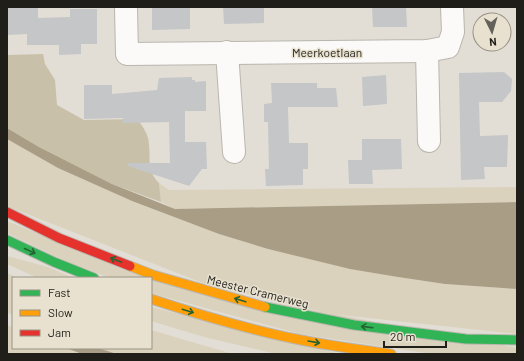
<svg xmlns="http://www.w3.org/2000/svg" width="524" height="361" viewBox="0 0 524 361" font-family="Barlow,sans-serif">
	<rect width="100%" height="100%" fill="#e2ded5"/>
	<g fill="#dad2bd">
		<path d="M7 139 58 168 132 201 219 234 268 249 398 277 445 284 517 289V334L331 314 200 282 7 206Z"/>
		<path d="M159 183 169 190 517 187V202L175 209 161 202Z"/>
		<path d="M7 221 145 278H110L70 263 7 233Z"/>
		<path d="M7 256 48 267 73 278H38L7 264Z"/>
		<path d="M7 273 18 278H13V315L7 313Z"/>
		<path d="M151 280 517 348V354H443L426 353 300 334 151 293Z"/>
		<path d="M151 307 340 354H276L204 337 151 321Z"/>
		<path d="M7 325 13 327V348H66L82 354H7Z"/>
		<path d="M151 330 233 354H117L98 348H151Z"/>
	</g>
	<path fill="#c9c0a9" d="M43 54 45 64 55 80 57 105 84 120 137 119C142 125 146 131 148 138 152 156 145 169 159 183L161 202 112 184 39 147 7 128V55Z"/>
	<g fill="#a99e85">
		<path d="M7 128 39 147 112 184 175 209 517 202V289L445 284 398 277 350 269 268 249 219 234 132 201 58 168 7 139Z"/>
		<path d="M66 348H98L117 354H82Z"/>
	</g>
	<g fill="#c4c6c8">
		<path d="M7 7H38V18L70 17V9H97V44H81V54L59 55V45H27V34L7 35Z"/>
		<path d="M152 7H190V29L152 30Z"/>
		<path d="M223 7H264V23L224 24Z"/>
		<path d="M372 7H406L407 27H373Z"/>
		<path d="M504 72 512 79 511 91 502 102H479L480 136 508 135 507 167H484L485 179 461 180 459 73Z"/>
		<path d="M386 75 387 104 363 106 362 77Z"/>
		<path d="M192 77V80H195V82L206 81V111H185V142H206L207 169H202L189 186 128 166V163H170L169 122 122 123 123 118 84 119V85H112V94L157 90 159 78Z"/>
		<path d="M271 83H317V88H336L338 107H288L289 143H308V169H303V185L266 186 265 169H269L268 122H264V104L272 103Z"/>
		<path d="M362 139H401L402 169 372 170 373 184H349L348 160H362Z"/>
	</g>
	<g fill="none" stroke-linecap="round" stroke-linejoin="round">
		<g stroke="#b9b6ae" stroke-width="24">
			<g id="street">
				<path d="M126 7 127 54 427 51 448 47 453 32 452 7"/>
				<path d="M427 51 429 141"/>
				<path d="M227 52 234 152"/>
			</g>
		</g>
		<g stroke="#b9b6ae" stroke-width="11">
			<g id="fast">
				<path d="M7 240 54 262 94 278"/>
				<path d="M265 307 354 325 466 339 517 340"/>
			</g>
		</g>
		<g stroke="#b9b6ae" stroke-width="11">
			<g id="slow">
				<path d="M130 266 153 275 265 307"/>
				<path d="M151 299C200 315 250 330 301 340 331 346 361 350 391 354"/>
			</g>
		</g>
		<g stroke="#b9b6ae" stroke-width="11">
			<path id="jam" d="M7 212 59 238 130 266"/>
		</g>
		<use href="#street" stroke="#fbfaf9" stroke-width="22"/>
		<use href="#fast" stroke="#30b455" stroke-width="9"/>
		<use href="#slow" stroke="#ff9f0a" stroke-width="9"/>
		<use href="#jam" stroke="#e5322d" stroke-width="9"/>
	</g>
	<defs><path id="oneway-shaft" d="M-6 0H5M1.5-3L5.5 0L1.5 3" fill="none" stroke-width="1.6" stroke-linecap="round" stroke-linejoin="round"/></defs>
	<g stroke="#276233">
		<use href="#oneway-shaft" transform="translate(30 251) rotate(25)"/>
		<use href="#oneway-shaft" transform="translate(116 260) rotate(-159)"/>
		<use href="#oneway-shaft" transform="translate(240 300) rotate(-163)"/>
		<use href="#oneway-shaft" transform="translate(188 311) rotate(17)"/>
		<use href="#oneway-shaft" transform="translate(367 327) rotate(-173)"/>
		<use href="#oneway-shaft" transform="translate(314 342) rotate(10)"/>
	</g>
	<g text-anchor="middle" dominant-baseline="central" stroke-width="3" stroke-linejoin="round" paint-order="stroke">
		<g font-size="12" fill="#201e18" stroke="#e8e1cf">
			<text x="327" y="52">Meerkoetlaan</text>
			<text transform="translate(258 291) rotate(14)">Meester Cramerweg</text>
		</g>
	</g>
	<rect width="524" height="361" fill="none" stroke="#201e18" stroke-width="16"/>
	<rect x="12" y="277" width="140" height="72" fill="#e8e1cf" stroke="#989386"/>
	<rect x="20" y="290" width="20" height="6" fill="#30b455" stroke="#989386"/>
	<text x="48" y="297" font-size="12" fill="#201e18">Fast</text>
	<rect x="20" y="310" width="20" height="6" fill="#ff9f0a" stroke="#989386"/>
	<text x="48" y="317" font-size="12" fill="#201e18">Slow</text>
	<rect x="20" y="330" width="20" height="6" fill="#e5322d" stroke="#989386"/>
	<text x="48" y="337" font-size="12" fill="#201e18">Jam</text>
	<g transform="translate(492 32) rotate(175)"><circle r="19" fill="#e8e1cf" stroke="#989386"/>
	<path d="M0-3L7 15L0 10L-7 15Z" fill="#64615a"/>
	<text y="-6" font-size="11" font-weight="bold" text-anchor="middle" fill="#201e18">N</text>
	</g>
	<path d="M384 341v6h62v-6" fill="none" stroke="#201e18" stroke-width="2"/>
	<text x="390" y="341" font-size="12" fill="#201e18" stroke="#e8e1cf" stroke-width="3" paint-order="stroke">20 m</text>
</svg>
